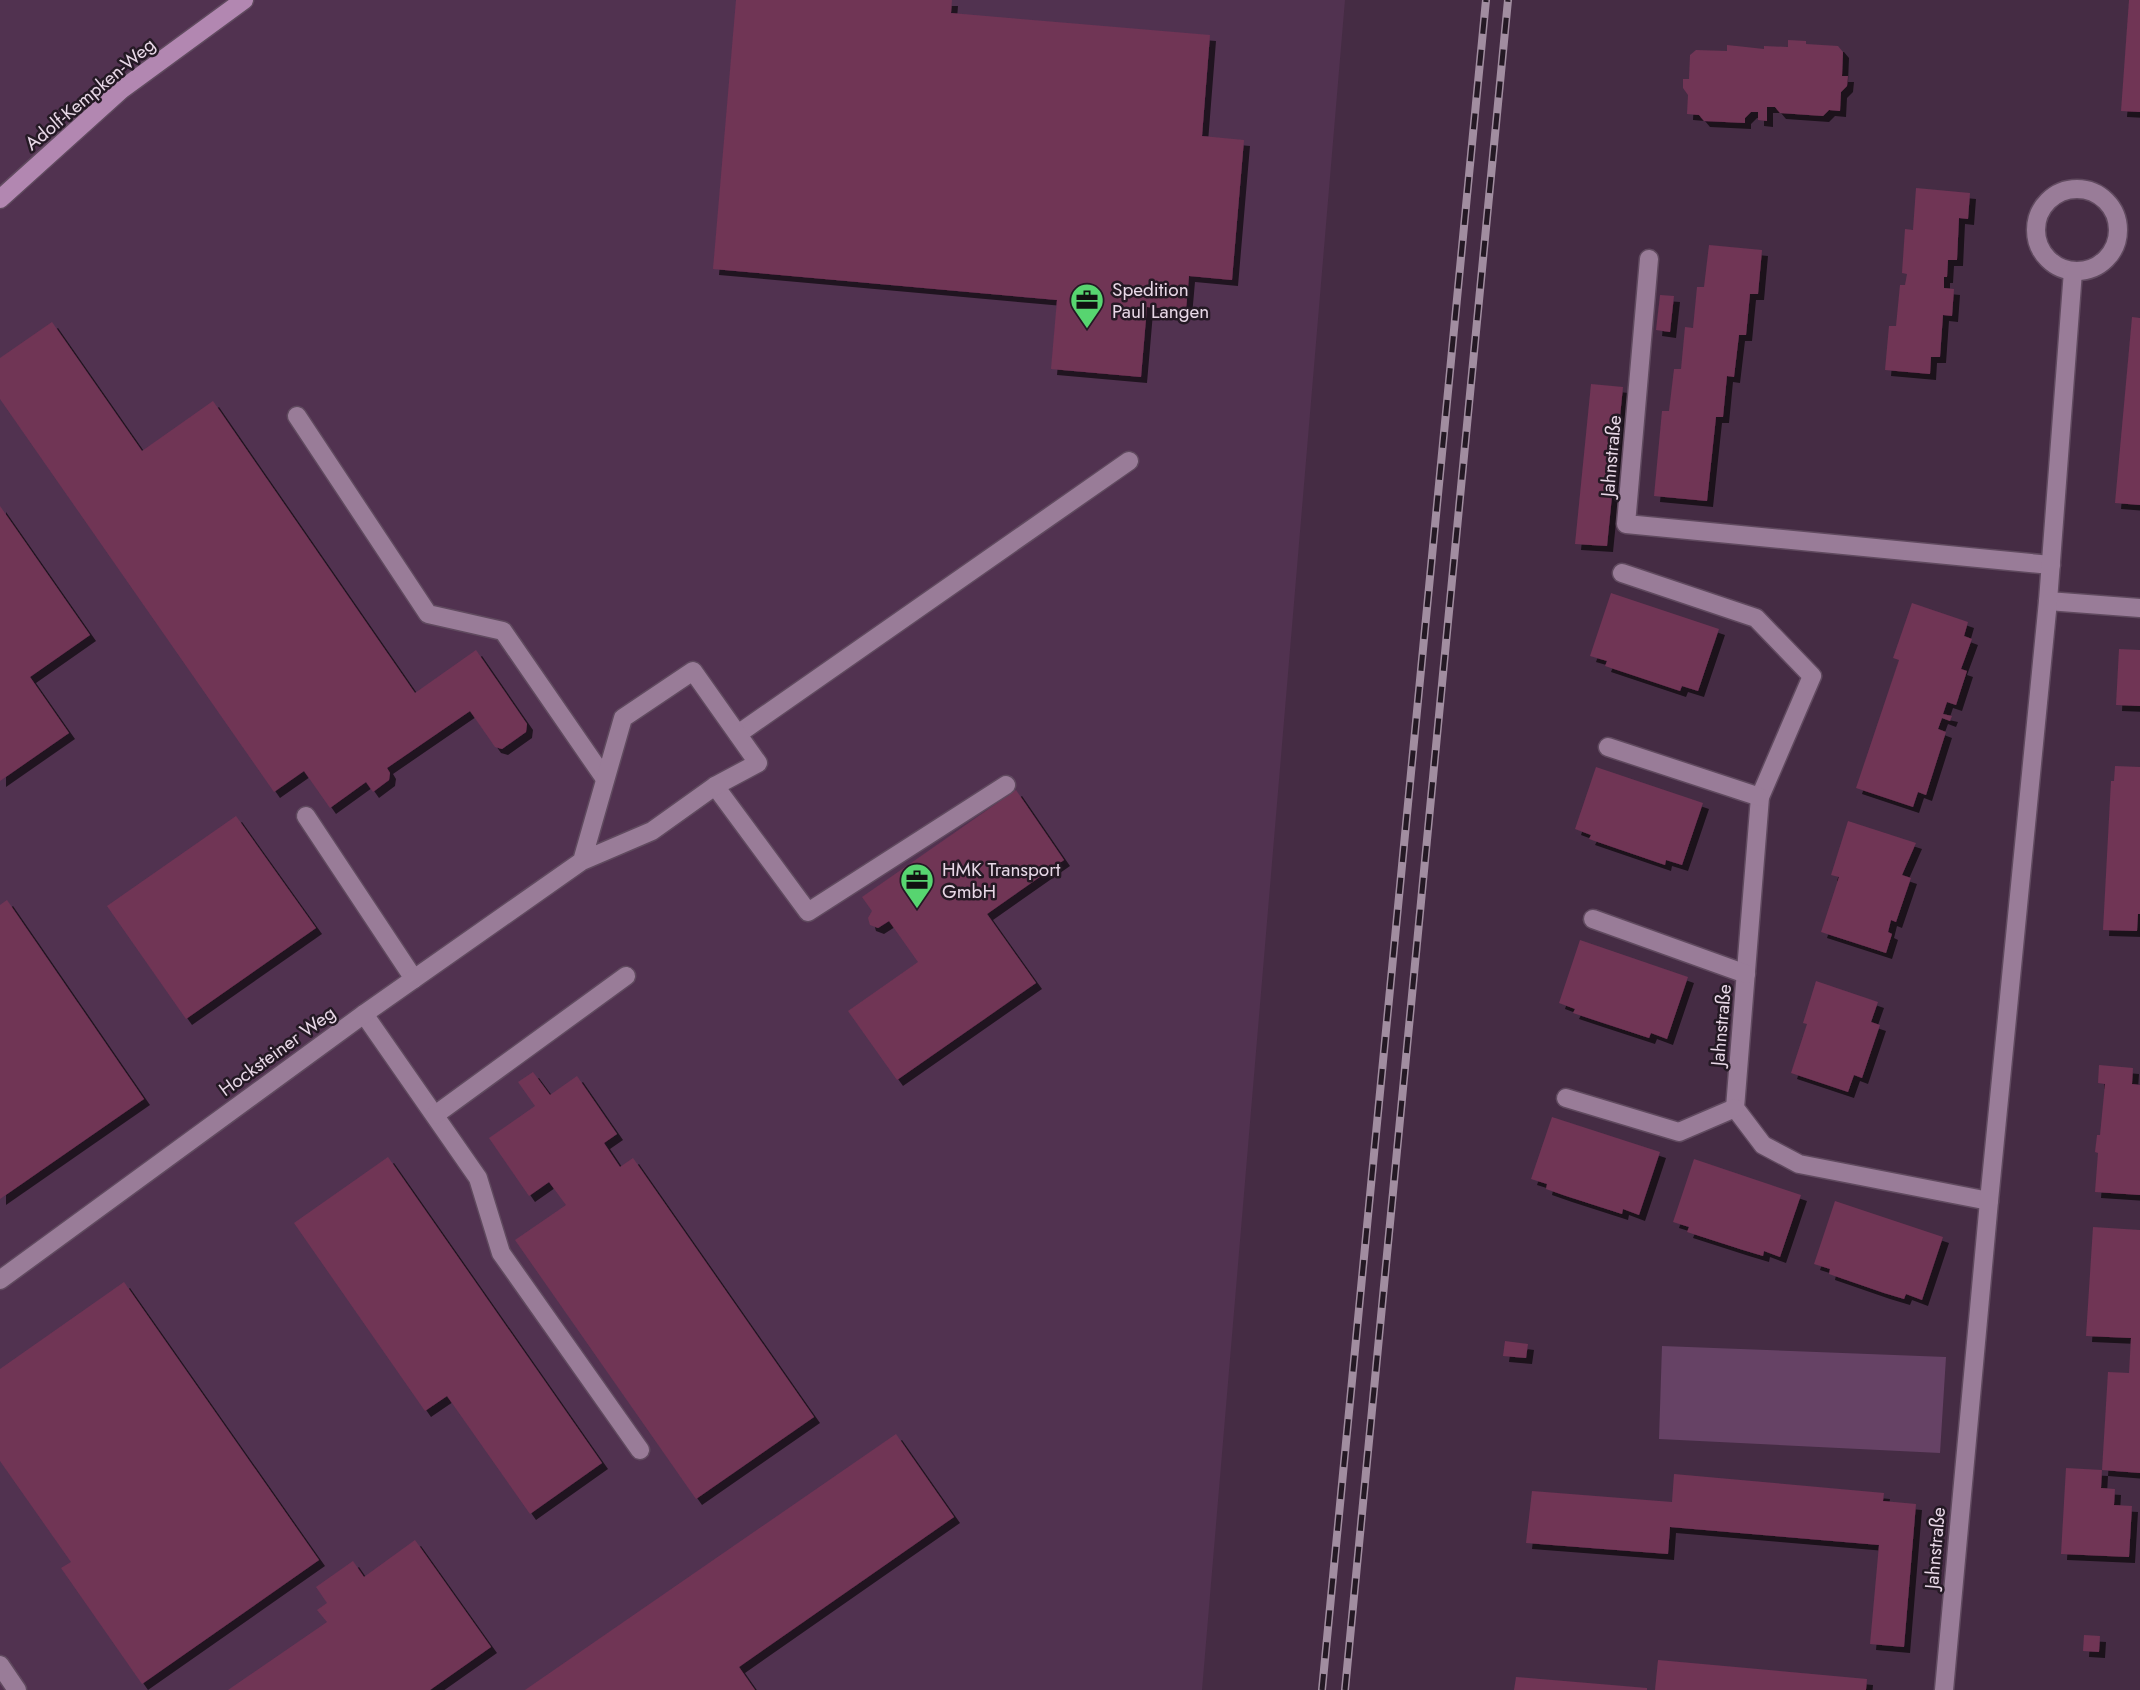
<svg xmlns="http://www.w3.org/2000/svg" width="2140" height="1690" viewBox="0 0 2140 1690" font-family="Jost,sans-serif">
	<defs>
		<filter id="shadow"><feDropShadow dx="6" dy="6" stdDeviation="0" flood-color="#0009"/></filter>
	</defs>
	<rect width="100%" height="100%" fill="#452c44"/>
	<path fill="#513250" d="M0 0H1345L1202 1690H0Z"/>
	<path fill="#664265" d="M1662 1346 1946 1357 1940 1453 1659 1439Z"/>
	<g fill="#703455" filter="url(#shadow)">
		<path d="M736 0H952L951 13 1210 35 1202 136 1244 140 1232 280 1189 276 1186 310 1147 307 1141 377 1051 369 1057 300 713 269Z"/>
		<path d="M2129 0H2140V112L2121 111Z"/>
		<path d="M1788 40 1806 41V44L1838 46 1843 52 1842 76H1848L1847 86 1841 92 1840 111 1829 110 1823 116 1780 113 1775 107H1767V121L1758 120V112H1751L1745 118V123L1704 121 1699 115 1687 114 1688 95 1683 88V79H1689L1690 55 1696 50 1727 51V45L1764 49V46L1788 47Z"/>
		<path d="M1916 188 1970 193 1968 219 1959 218 1957 260H1948L1947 277H1944V288L1954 289 1952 316 1943 315 1940 357H1931L1930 374 1885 370 1889 326H1896L1900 285H1905L1907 274 1902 273 1905 229 1913 230Z"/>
		<path d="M1709 245 1762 250 1758 294H1750L1746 335H1739L1734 377 1727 376 1723 417H1716L1707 501 1654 496 1662 411H1669L1674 369H1681L1685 327 1693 328 1697 287H1704Z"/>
		<path d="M1660 295 1674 296 1670 332 1656 330Z"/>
		<path d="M2132 317 2140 318V505L2115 503Z"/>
		<path d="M52 322 142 451 213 401 415 693 476 650 527 724 526 732 502 749 495 747 470 711 387 768 390 773 389 780 373 792 366 782 330 808 304 771 274 792 0 399V358Z"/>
		<path d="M1591 384 1623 387 1607 546 1575 544Z"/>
		<path d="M0 506 90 635 30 677 69 733 0 781Z"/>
		<path d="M1611 593 1719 629 1698 691 1682 686 1680 691 1605 666 1607 661 1590 656Z"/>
		<path d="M1912 603 1968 622 1964 636 1972 639 1961 669 1967 671 1956 705 1947 702 1943 714 1952 716 1950 721 1942 718 1938 729 1946 732 1926 795 1918 792 1913 807 1856 788 1899 660 1893 658Z"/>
		<path d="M2119 649 2140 650V706L2116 705Z"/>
		<path d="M2115 766 2140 767V914H2138L2137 931 2103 930 2111 781H2114Z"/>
		<path d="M1596 767 1703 803 1682 865 1666 860 1665 865 1589 839 1591 835 1575 829Z"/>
		<path d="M1016 790 1064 860 987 914 1036 983 897 1080 848 1011 918 962 889 921 878 928 870 925 868 918 872 911 862 897Z"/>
		<path d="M236 816 316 928 186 1019 107 906Z"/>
		<path d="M1848 821 1916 843 1902 875 1911 878 1896 922 1891 920 1888 932 1892 934 1886 953 1821 932 1839 877 1831 875Z"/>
		<path d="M7 900 144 1099 0 1199V905Z"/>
		<path d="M1580 940 1688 977 1667 1039 1651 1033 1649 1038 1594 1020 1573 1013 1575 1009 1559 1003Z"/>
		<path d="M1816 981 1878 1002 1871 1022 1880 1025 1862 1078 1854 1075 1848 1092 1791 1073 1807 1024 1803 1023Z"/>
		<path d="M2099 1065 2133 1068 2132 1084 2140 1085V1195L2095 1192 2098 1153 2095 1152 2097 1135H2100L2105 1084 2098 1083Z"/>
		<path d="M533 1072 550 1095 577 1076 617 1134 604 1143 620 1167 633 1158 814 1417 696 1499 515 1240 566 1205 549 1182 529 1196 489 1138 535 1106 518 1082Z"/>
		<path d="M1552 1117 1660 1152 1639 1215 1623 1209 1622 1214 1566 1196 1546 1189 1547 1184 1531 1179Z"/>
		<path d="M388 1157 602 1463 530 1514 447 1396 425 1411 294 1223Z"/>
		<path d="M1694 1159 1801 1195 1780 1257 1764 1251 1763 1256 1743 1250 1687 1232 1689 1227 1673 1222Z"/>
		<path d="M1835 1201 1943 1237 1922 1300 1906 1294 1904 1299 1884 1293 1829 1274 1830 1269 1814 1264Z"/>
		<path d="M2093 1227 2140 1230V1473L2102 1470 2108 1372 2129 1373 2131 1338 2086 1336Z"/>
		<path d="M124 1282 319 1560 142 1684 61 1568 71 1562 0 1461V1369Z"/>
		<path d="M1505 1341 1528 1344 1526 1358 1503 1356Z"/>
		<path d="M896 1434 954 1517 739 1667 755 1690H525Z"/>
		<path d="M2066 1468 2102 1470 2101 1488 2115 1489 2114 1505 2132 1506 2129 1557 2061 1554Z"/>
		<path d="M1674 1474 1884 1493 1883 1501 1916 1504 1904 1647 1870 1644 1879 1545 1670 1527 1668 1554 1526 1543 1532 1491 1672 1502Z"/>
		<path d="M415 1540 491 1647 430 1690H228L327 1622 317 1610 327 1603 316 1587 353 1561 364 1577Z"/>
		<path d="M2084 1635 2100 1636 2099 1652 2083 1651Z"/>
		<path d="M1658 1660 1867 1679 1866 1690H1655Z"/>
		<path d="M1516 1677 1647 1688V1690H1514Z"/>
	</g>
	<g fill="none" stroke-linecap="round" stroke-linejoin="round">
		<g stroke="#604a5f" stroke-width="21">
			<g id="minor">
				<circle cx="2077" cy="230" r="41"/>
				<path d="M1649 259 1626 524 2051 565"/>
				<path d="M297 416 428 614 503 631 605 779"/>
				<path d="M1622 573 1756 618 1812 676 1760 797 1735 1108 1763 1145 1799 1164 1989 1201"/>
				<path d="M2048 601 2140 608"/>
				<path d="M738 734 1129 461"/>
				<path d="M1608 747 1760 797"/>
				<path d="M715 786 808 912 1006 785"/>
				<path d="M306 816 414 979"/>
				<path d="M1593 919 1746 974"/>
				<path d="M364 1014 478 1178 501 1253 640 1450"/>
				<path d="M1566 1098 1679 1132 1735 1108"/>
				<path d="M435 1115 626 976"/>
				<path d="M0 1280 364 1014 582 861 652 831 715 786 758 763 693 671 623 718 582 861"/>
				<path d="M0 1665 17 1690"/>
				<path d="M1944 1690 1989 1201 2048 601 2073 271"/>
			</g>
		</g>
		<g stroke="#604a5f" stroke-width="21">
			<path id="major" d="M0 199 121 90 244 0"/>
		</g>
		<use href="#minor" stroke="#997c98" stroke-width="18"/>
		<use href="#major" stroke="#b287b1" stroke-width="18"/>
		<g stroke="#a18da0" stroke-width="8">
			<g id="rail">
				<path d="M1322 1690 1486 0"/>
				<path d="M1345 1690 1508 0"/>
			</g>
		</g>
		<use href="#rail" stroke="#241924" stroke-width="5" stroke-dasharray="16" stroke-linecap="butt"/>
	</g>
	<defs>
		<g id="office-pin" transform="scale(1.75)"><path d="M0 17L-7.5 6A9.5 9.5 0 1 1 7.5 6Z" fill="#57d570" stroke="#241924"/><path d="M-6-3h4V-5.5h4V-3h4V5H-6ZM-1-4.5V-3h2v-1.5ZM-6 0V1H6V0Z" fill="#111"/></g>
	</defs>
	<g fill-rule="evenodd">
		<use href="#office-pin" x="1087" y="300"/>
		<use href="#office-pin" x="917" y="880"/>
	</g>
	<g text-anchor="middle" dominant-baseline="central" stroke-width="5" stroke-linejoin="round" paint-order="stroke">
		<g font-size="19" fill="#e8d8e7" stroke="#241924">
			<text transform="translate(90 94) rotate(-40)">Adolf-Kempken-Weg</text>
			<text transform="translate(1611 456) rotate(-85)">Jahnstraße</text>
			<text transform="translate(1721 1025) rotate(-85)">Jahnstraße</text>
			<text transform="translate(277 1051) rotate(-36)">Hocksteiner Weg</text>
			<text transform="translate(1935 1548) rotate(-85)">Jahnstraße</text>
		</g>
		<g font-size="19" fill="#e8d8e7" stroke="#241924" text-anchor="start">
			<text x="1112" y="289">Spedition<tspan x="1112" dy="22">Paul Langen</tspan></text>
			<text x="942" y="869">HMK Transport<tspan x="942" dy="22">GmbH</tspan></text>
		</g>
	</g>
</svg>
